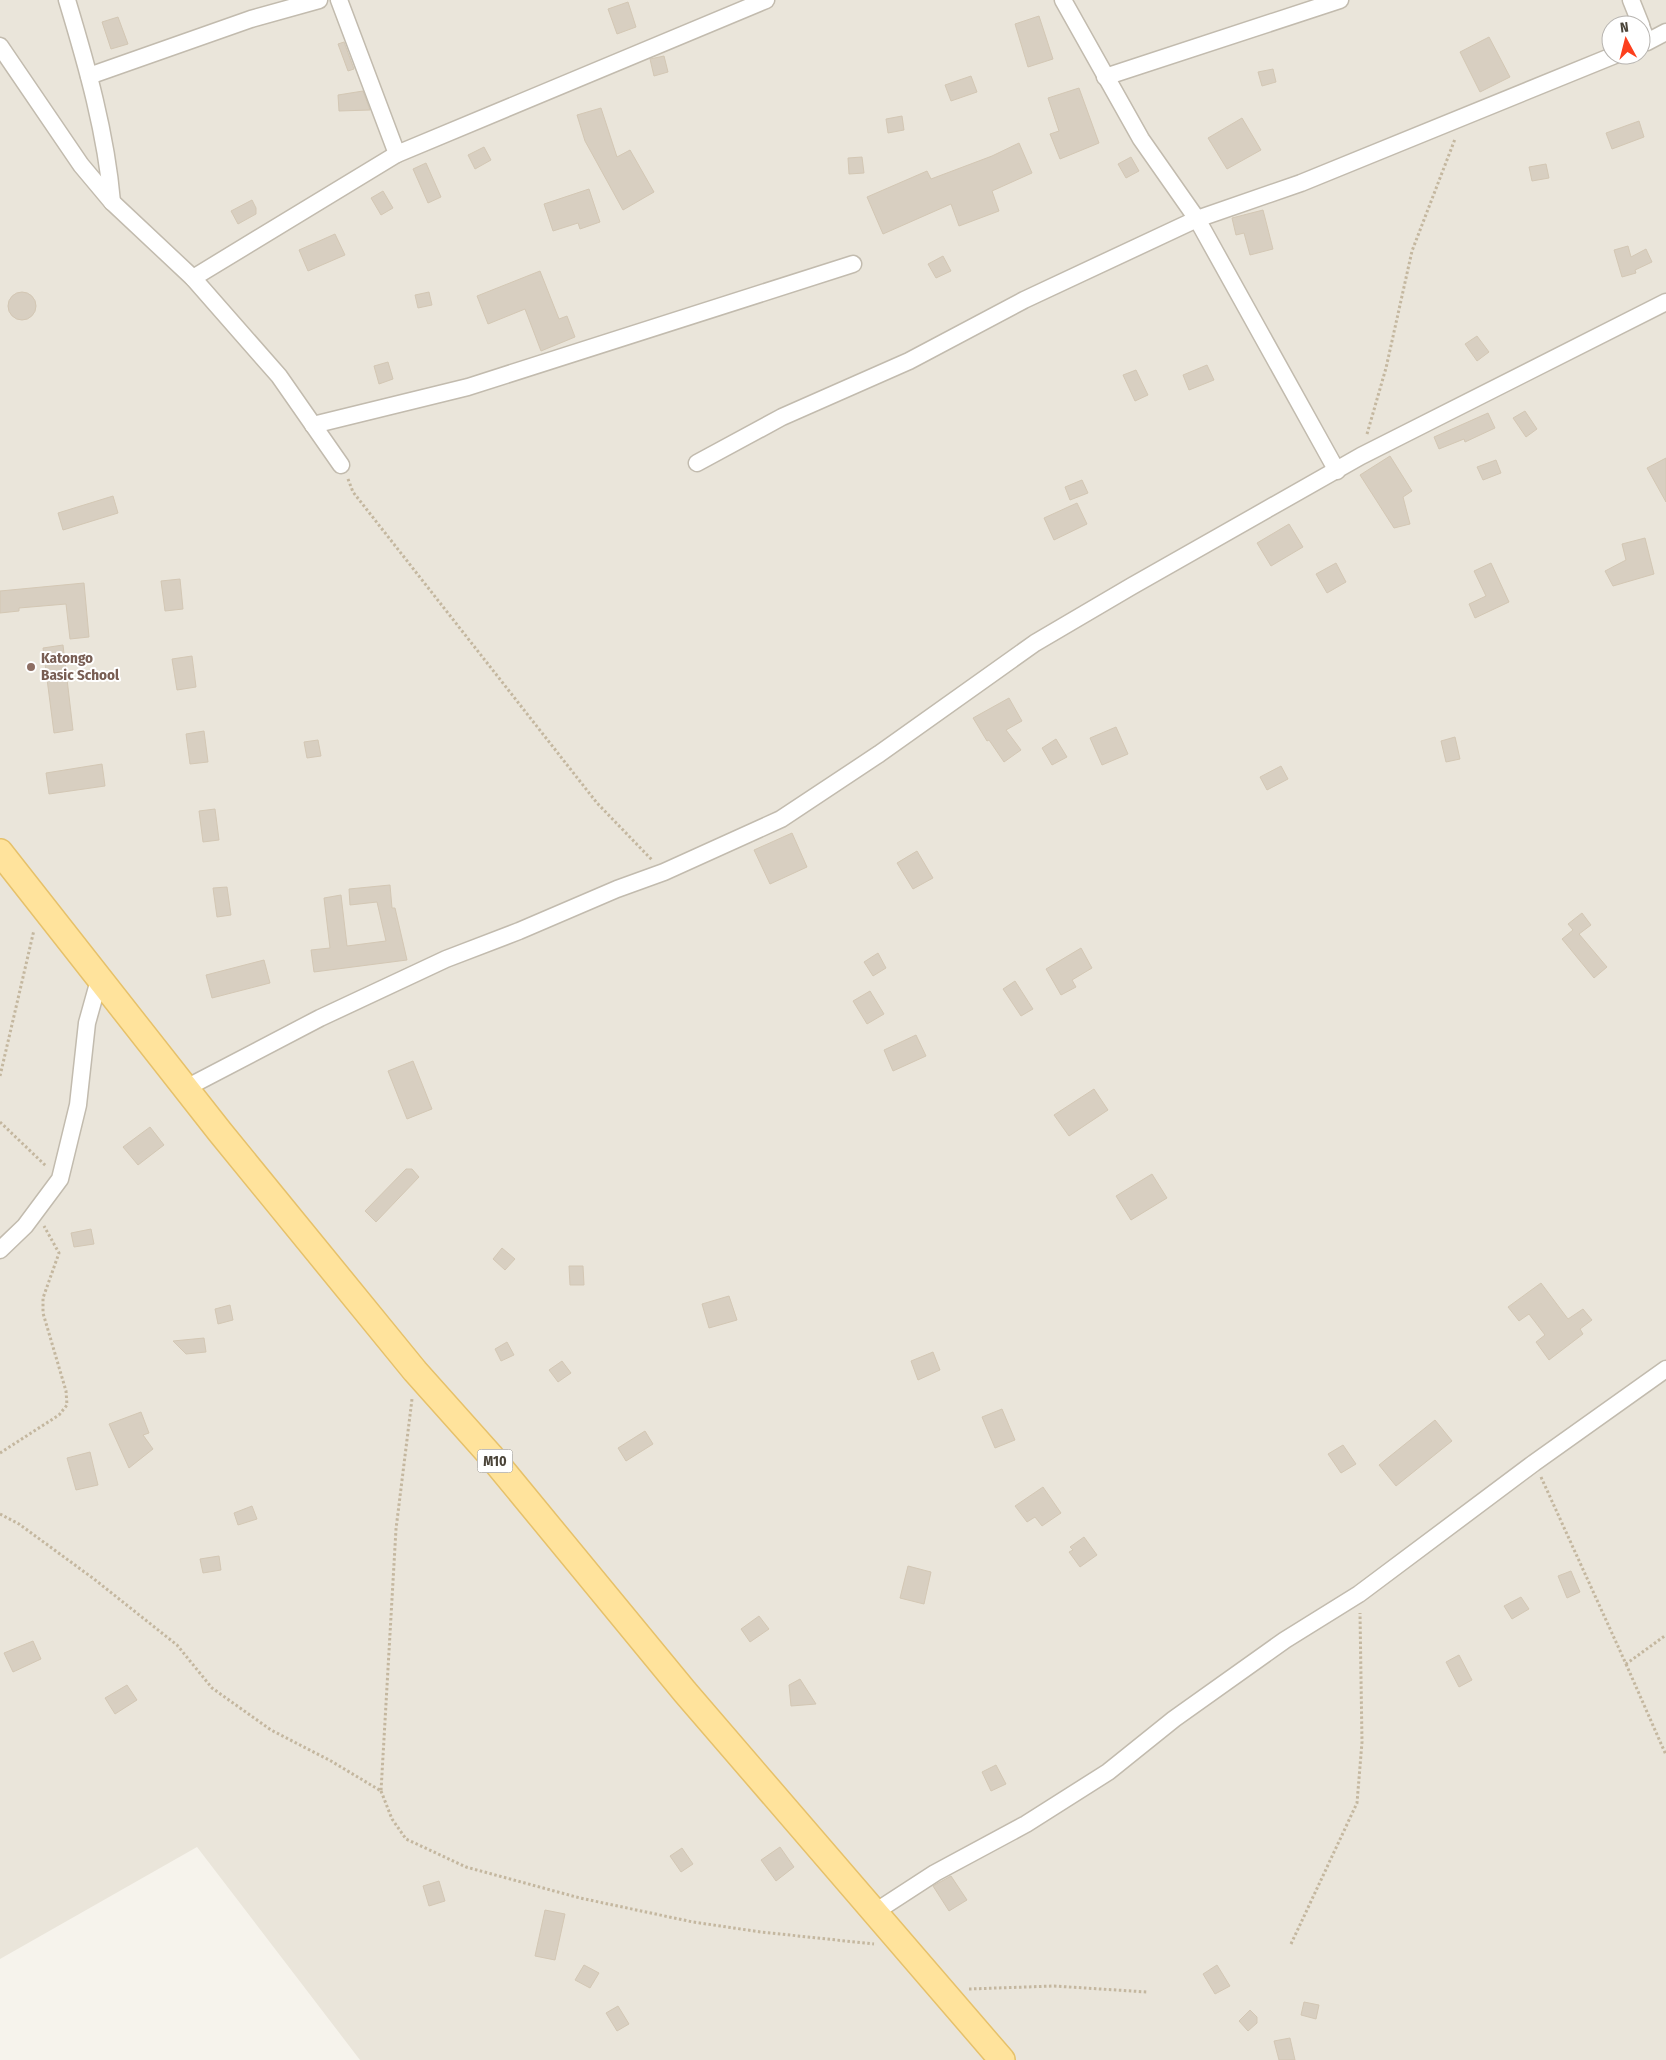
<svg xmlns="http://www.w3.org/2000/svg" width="1666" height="2060" viewBox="0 0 1666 2060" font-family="'Fira Sans Condensed',sans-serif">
	<rect width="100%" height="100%" fill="#f6f3ec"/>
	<path fill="#eae5da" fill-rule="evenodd" d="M0 0H1666V2060H360L197 1847 0 1959ZM1611 25H1641V55H1611Z"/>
	<g fill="#d8cfc1" stroke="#d3c7b4">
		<path d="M628 2 636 27 617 34 608 9Z"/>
		<path d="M1039 16 1053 59 1028 67 1015 24Z"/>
		<path d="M118 17 128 44 111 49 102 22Z"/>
		<path d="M1489 37 1510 77 1480 92 1460 52Z"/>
		<path d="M344 42 354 69 348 71 338 44Z"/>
		<path d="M664 56 668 72 654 76 650 59Z"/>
		<path d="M1273 69 1276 82 1262 86 1258 72Z"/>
		<path d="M971 76 977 92 951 101 945 85Z"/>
		<path d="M1079 88 1099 143 1060 159 1050 134 1059 131 1048 98Z"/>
		<path d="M363 91 370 110 339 111 338 95Z"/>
		<path d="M601 108 617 157 630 150 654 192 623 210 585 141 577 115Z"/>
		<path d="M902 116 904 130 888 133 886 119Z"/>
		<path d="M1242 118 1261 150 1227 169 1208 138Z"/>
		<path d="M1639 121 1644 137 1612 149 1606 133Z"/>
		<path d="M1019 143 1032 173 992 191 999 211 959 226 951 204 883 234 867 197 927 171 931 179 992 156Z"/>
		<path d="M484 147 491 160 475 169 468 155Z"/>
		<path d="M862 157 864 173 849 174 848 158Z"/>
		<path d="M1131 157 1139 171 1126 178 1118 164Z"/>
		<path d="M426 163 441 197 428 203 413 169Z"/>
		<path d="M1546 164 1549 178 1532 181 1529 167Z"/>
		<path d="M589 189 600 222 580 229 578 223 553 231 544 204Z"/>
		<path d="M383 191 393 208 381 215 371 198Z"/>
		<path d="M252 200 256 208V214L238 224 231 211Z"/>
		<path d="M1263 210 1273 249 1250 255 1244 233 1236 235 1232 218Z"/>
		<path d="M335 234 345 255 308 271 299 250Z"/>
		<path d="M1628 246 1631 257 1646 249 1652 262 1635 270 1636 273 1622 277 1614 250Z"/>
		<path d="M943 256 951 271 936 278 928 264Z"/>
		<path d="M540 271 559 319 567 316 575 337 541 351 525 309 488 324 477 296Z"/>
		<path d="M429 292 432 305 418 308 415 295Z"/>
		<circle cx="22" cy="306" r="14"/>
		<path d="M1477 336 1489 352 1477 361 1465 344Z"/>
		<path d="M388 362 393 379 379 384 374 366Z"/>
		<path d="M1207 365 1214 380 1189 390 1183 375Z"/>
		<path d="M1136 370 1148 395 1135 401 1123 375Z"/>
		<path d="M1525 411 1537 429 1526 437 1513 418Z"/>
		<path d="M1488 413 1495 428 1465 442 1464 439 1439 449 1434 437Z"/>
		<path d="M1390 456 1412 491 1403 497 1410 524 1394 528 1360 475Z"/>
		<path d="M1666 458V502L1647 468Z"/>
		<path d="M1496 460 1501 473 1483 480 1477 467Z"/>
		<path d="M1082 480 1088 493 1070 500 1065 487Z"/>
		<path d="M113 496 118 513 63 530 58 513Z"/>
		<path d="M1077 503 1087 524 1054 540 1044 518Z"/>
		<path d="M1289 524 1303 547 1271 566 1257 543Z"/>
		<path d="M1645 538 1654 574 1613 586 1605 571 1626 560 1622 544Z"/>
		<path d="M1336 563 1346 582 1327 593 1316 574Z"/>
		<path d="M1491 563 1509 602 1475 618 1469 604 1486 596 1474 571Z"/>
		<path d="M180 579 183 609 165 611 161 581Z"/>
		<path d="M84 583 89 637 70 639 66 604 19 608V611L0 613V591Z"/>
		<path d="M63 645 73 730 54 733 43 648Z"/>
		<path d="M192 656 196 687 177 690 172 659Z"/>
		<path d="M1009 698 1022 721 1006 730 1021 750 1004 762 989 740 987 741 973 718Z"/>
		<path d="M1116 727 1128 754 1102 765 1090 738Z"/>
		<path d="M204 731 208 762 190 764 186 734Z"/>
		<path d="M1455 737 1460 759 1446 762 1441 741Z"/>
		<path d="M1056 739 1067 757 1052 765 1042 748Z"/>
		<path d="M318 740 321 756 307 758 304 742Z"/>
		<path d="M102 764 105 786 49 794 46 773Z"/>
		<path d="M1281 766 1288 779 1267 790 1260 777Z"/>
		<path d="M215 809 219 840 203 842 199 811Z"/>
		<path d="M792 833 807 867 770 884 754 850Z"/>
		<path d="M917 851 933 878 913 889 897 863Z"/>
		<path d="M390 885 392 908H395L407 960 314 972 311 950 330 948 324 898 341 895 347 946 386 941 377 902 350 905 349 889Z"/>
		<path d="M227 887 231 915 217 917 213 888Z"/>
		<path d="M1582 913 1591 925 1579 934 1607 967 1594 978 1562 939 1573 930 1568 924Z"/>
		<path d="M1081 948 1092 968 1072 980 1076 987 1061 995 1046 969Z"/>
		<path d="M878 953 886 968 873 976 864 962Z"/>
		<path d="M264 960 270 983 212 998 206 975Z"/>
		<path d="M1015 981 1033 1009 1021 1016 1003 989Z"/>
		<path d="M870 991 884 1014 867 1024 853 1001Z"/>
		<path d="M916 1035 926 1056 893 1071 884 1050Z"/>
		<path d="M413 1061 432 1109 407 1119 388 1071Z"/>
		<path d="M1094 1089 1108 1110 1069 1136 1054 1115Z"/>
		<path d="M150 1127 164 1145 138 1165 123 1147Z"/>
		<path d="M406 1169H412L419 1177 376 1222 365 1211Z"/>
		<path d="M1152 1174 1167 1198 1131 1220 1116 1196Z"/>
		<path d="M91 1229 94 1244 74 1247 71 1233Z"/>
		<path d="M502 1248 515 1259 505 1270 493 1259Z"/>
		<path d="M569 1266H583L584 1285H570Z"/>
		<path d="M1541 1283 1568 1319 1583 1309 1592 1320 1580 1329 1583 1334 1549 1360 1536 1342 1545 1335 1529 1314 1519 1321 1508 1307Z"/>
		<path d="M729 1296 737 1320 709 1328 702 1304Z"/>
		<path d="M230 1305 233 1320 218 1324 215 1309Z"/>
		<path d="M204 1338 206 1352 186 1354 173 1341Z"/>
		<path d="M507 1342 514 1355 501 1361 495 1349Z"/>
		<path d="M933 1352 940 1370 918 1380 911 1361Z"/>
		<path d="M562 1361 571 1373 558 1382 549 1370Z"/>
		<path d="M1002 1409 1015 1440 995 1448 982 1417Z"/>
		<path d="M141 1412 149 1433 143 1435 153 1449 129 1468 109 1424Z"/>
		<path d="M1435 1420 1452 1441 1396 1486 1379 1465Z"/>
		<path d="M645 1431 653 1444 626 1461 618 1448Z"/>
		<path d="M1343 1445 1356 1464 1341 1473 1328 1454Z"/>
		<path d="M90 1452 98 1485 76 1490 67 1458Z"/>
		<path d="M1043 1487 1061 1513 1042 1526 1035 1517 1027 1522 1015 1506Z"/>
		<path d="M252 1506 257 1519 238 1525 234 1513Z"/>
		<path d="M1084 1537 1097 1555 1080 1567 1069 1552 1073 1550 1070 1547Z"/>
		<path d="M219 1556 221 1570 203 1573 200 1559Z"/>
		<path d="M908 1566 931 1572 924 1604 900 1598Z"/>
		<path d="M1571 1571 1580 1592 1567 1598 1558 1576Z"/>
		<path d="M1521 1597 1529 1609 1512 1619 1504 1606Z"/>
		<path d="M759 1616 769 1629 750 1642 741 1629Z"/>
		<path d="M33 1641 41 1659 13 1672 4 1653Z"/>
		<path d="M1459 1655 1472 1680 1459 1687 1446 1662Z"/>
		<path d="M800 1679 816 1704 791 1706 789 1685Z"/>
		<path d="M127 1685 137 1700 115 1714 105 1698Z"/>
		<path d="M996 1765 1006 1784 991 1791 982 1772Z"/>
		<path d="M780 1847 794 1867 776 1881 761 1860Z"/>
		<path d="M682 1848 693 1864 681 1872 670 1856Z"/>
		<path d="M951 1876 967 1900 949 1911 933 1886Z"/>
		<path d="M439 1881 445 1901 429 1906 423 1886Z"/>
		<path d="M545 1910 565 1914 555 1960 535 1956Z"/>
		<path d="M584 1965 599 1973 590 1988 575 1980Z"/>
		<path d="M1217 1965 1230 1986 1215 1994 1203 1974Z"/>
		<path d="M1304 2002 1319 2005 1316 2019 1301 2015Z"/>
		<path d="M618 2006 629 2024 617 2031 606 2013Z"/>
		<path d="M1250 2010 1257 2017V2023L1248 2031 1239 2021Z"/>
		<path d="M1290 2038 1295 2060H1279L1274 2041Z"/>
	</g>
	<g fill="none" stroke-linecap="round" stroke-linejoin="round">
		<g stroke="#c2bbae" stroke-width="19">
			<g id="street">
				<path d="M67 0C87 66 106 133 112 202"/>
				<path d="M339 0 397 154 766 0"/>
				<path d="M1063 0 1141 139 1197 219 1337 471"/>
				<path d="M1631 0 1641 25"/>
				<path d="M1641 26 1647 42 1666 32"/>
				<path d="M0 46 81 165 112 202 193 278 279 376 341 465"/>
				<path d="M89 76 251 19 319 0"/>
				<path d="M1105 77 1340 0"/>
				<path d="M193 278 397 154"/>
				<path d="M313 425 468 387 853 264"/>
				<path d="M697 463 782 417 909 361 1024 300 1197 219 1301 183 1615 55"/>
				<path d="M186 1088 320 1018 446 959 519 931 617 889 664 872 781 819 879 754 1035 643 1132 586 1361 456 1666 302"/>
				<path d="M0 1250 25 1226 60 1179 78 1105 87 1023 99 980"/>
				<path d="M875 1912 935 1873 1026 1824 1108 1772 1174 1719 1285 1640 1359 1594 1534 1463 1666 1369"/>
			</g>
		</g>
		<g stroke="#e6c16a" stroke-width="28">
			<path id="primary" d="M0 852 220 1132 415 1371 490 1455 685 1692 1002 2060"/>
		</g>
		<g stroke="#c4b79f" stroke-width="3" stroke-dasharray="2.5 2.5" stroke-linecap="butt">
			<path d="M1367 434 1386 368 1412 251 1455 139"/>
			<path d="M348 479 353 492 597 803 652 860"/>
			<path d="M0 1076 34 930"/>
			<path d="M0 1122 46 1166"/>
			<path d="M0 1453 59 1415 67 1405 66 1391 43 1313V1298L59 1253 44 1226"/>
			<path d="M1541 1477 1626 1664 1666 1635"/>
			<path d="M0 1514 19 1524 94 1579 177 1645 212 1688 271 1730 331 1761 381 1791 396 1529 412 1399"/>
			<path d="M1626 1664 1666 1755"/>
			<path d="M381 1791 392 1819 406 1839 466 1867 580 1898 693 1922 761 1932 874 1944"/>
			<path d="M1291 1944 1357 1803 1362 1742 1360 1613"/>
			<path d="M969 1989 1054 1986 1147 1992"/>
		</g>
		<use href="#street" stroke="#fff" stroke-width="16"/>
		<use href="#primary" stroke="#ffe39c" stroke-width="25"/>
	</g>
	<circle fill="#8d6e63" stroke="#fff" stroke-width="2" cx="31" cy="667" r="5"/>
	<g text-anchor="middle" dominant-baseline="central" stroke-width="4" stroke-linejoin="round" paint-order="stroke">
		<rect fill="#fff" stroke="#817c74" stroke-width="1" x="477.5" y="1449.5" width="35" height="23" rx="4"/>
		<g font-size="14" font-weight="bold" fill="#4b4439">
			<text x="495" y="1461">M10</text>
		</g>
		<g font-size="15" font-weight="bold" fill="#785e54" stroke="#fff" text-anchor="start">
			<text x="41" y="658">Katongo<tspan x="41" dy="17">Basic School</tspan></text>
		</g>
	</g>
	<g transform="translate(1626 40) rotate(353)"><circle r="24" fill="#ffffff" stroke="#b7b4b0"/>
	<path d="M0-4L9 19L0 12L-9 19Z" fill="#fc3f1d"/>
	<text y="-8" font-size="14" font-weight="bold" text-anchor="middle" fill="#4b4439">N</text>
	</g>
</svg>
